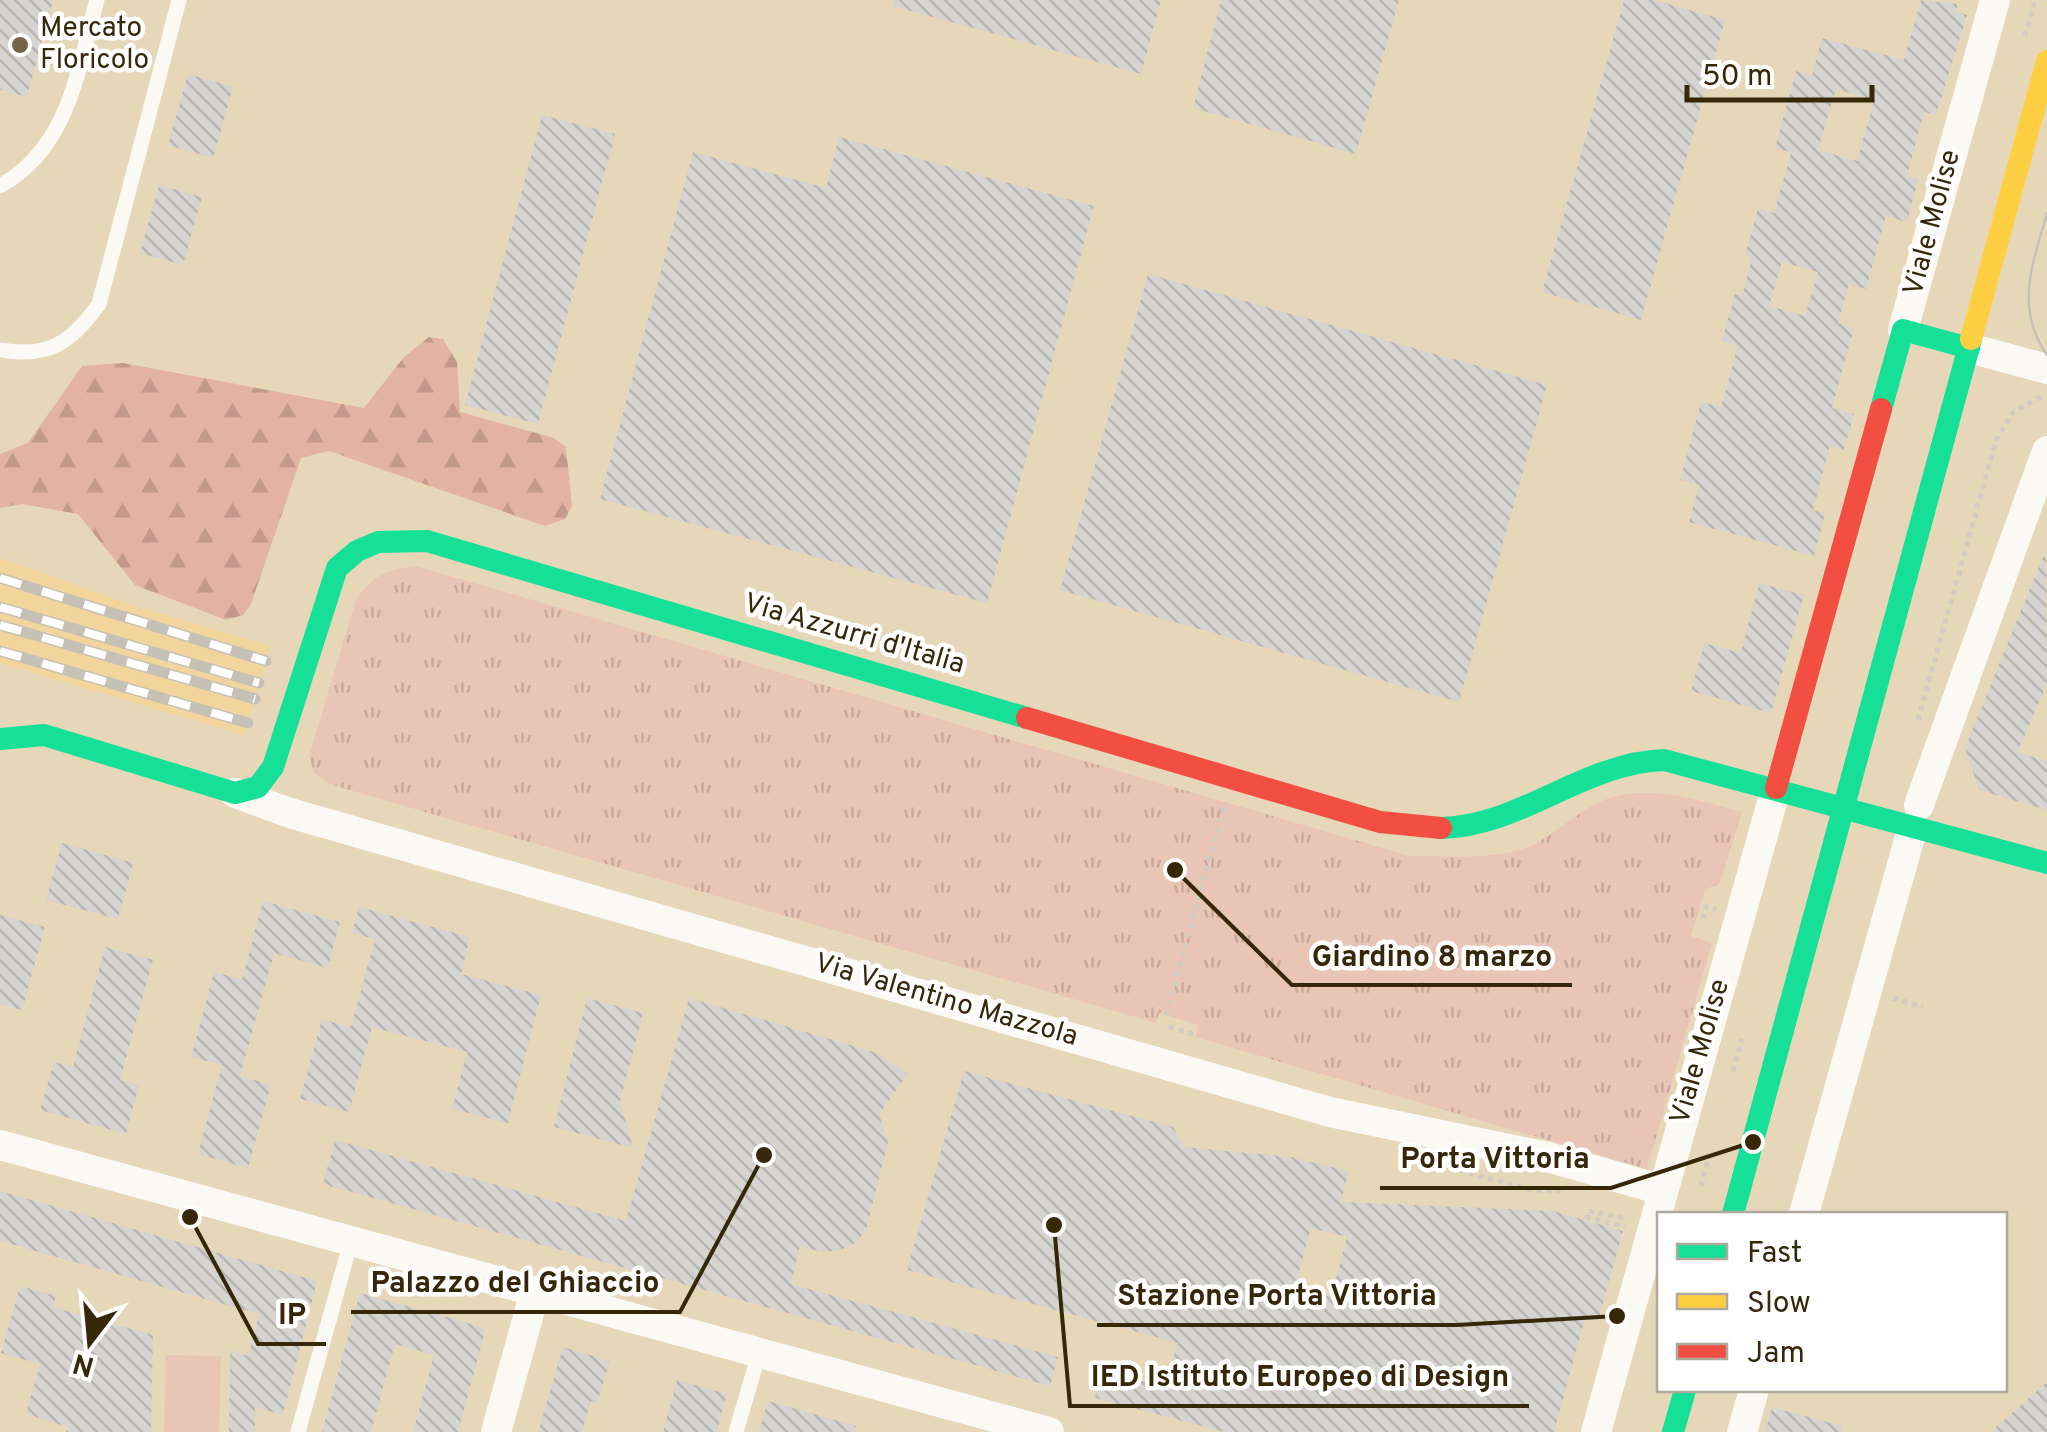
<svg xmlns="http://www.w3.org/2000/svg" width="2047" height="1432" viewBox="0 0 2047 1432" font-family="Overpass,sans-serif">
	<defs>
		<pattern id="grass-tufts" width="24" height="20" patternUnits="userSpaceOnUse" patternTransform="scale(2.5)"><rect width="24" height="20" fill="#e9c5b5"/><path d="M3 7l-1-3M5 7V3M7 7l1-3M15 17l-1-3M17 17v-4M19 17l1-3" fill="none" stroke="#c8a99a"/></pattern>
		<pattern id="forest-firs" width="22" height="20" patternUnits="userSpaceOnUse" patternTransform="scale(2.5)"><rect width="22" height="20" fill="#e2b2a2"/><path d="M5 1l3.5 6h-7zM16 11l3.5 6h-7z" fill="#c2998a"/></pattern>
		<pattern id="building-back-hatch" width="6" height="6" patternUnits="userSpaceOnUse" patternTransform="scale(2.5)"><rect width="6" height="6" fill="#d6d4d0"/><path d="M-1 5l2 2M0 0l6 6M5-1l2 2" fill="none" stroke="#b8b6b1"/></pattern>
	</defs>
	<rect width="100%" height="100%" fill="#e7d7b9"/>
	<path fill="#f2d59b" d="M0 558 131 605 270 646 244 735 0 663Z"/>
	<path fill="url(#grass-tufts)" d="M416 566 1410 856C1448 856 1498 861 1533 845 1559 832 1585 804 1613 797 1657 785 1700 801 1742 812L1720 884 1705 889 1691 936 1712 943 1647 1169 1195 1037 1198 1025 1159 1013 1156 1023 332 785 314 773 309 756 356 600C372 575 387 570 416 566Z"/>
	<path fill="url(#forest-firs)" d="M429 337 443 339 457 362 460 412 554 438 566 447 572 506 565 519 545 526 329 451 301 458 251 604 243 615 226 620 135 585 78 514 22 504 0 508V454L28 443 82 366 123 363 364 408 404 357Z"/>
	<path fill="#e9c5b5" d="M166 1355 221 1356 219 1432H164Z"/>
	<g fill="url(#building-back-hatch)" fill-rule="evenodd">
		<path d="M0 0H53L27 97 0 90Z"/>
		<path d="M893 0H1161L1141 74 893 6Z"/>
		<path d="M1221 0H1399L1356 154 1193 108Z"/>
		<path d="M1624 0H1654L1725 20 1641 320 1542 292Z"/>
		<path d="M1921 0 1958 4 1956 12 1967 15 1936 115 1924 112 1907 176 1918 179 1907 222 1886 216 1866 289 1849 284 1838 323 1854 328 1832 408 1854 414 1844 450 1830 446 1813 510 1825 514 1814 556 1689 522 1699 485 1680 480 1701 402 1721 407 1738 346 1722 341 1735 294 1742 296 1752 257 1745 255 1758 209 1774 213 1791 152 1775 148 1796 71 1812 75 1822 38 1904 60ZM1836 89 1874 100 1857 161 1818 150ZM1782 262 1818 272 1805 316 1769 306Z"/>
		<path d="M188 74 233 87 213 158 168 145Z"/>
		<path d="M542 115 615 134 538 424 465 405Z"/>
		<path d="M839 137 1094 206 987 603 600 499 693 152 826 188Z"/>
		<path d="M159 185 202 197 183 265 140 253Z"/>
		<path d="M1148 274 1547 385 1459 702 1060 590Z"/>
		<path d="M2046 549 2047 684 2017 753 2047 761V810L1979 790 1965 748Z"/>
		<path d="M1759 583 1804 595 1771 713 1691 691 1704 643 1741 653Z"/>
		<path d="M62 843 133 863 118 919 46 900Z"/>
		<path d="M263 901 340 922 328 968 274 953 240 1076 271 1085 248 1168 198 1154 222 1065 191 1057 214 972 242 979Z"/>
		<path d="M359 907 470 937 461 974 541 995 508 1123 452 1109 467 1052 372 1027 349 1112 300 1099 322 1019 351 1027 375 939 352 933Z"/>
		<path d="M0 915 45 927 22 1010 0 1004Z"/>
		<path d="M105 947 153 960 120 1080 139 1085 126 1134 40 1110 54 1062 73 1067Z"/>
		<path d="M587 998 643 1013 620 1102 633 1148 554 1127Z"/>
		<path d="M689 998 874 1052 908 1074 879 1114 888 1143 866 1230 856 1243 840 1250 822 1252 800 1246 791 1284 1058 1357 1050 1386 323 1184 335 1140 626 1221Z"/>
		<path d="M964 1071 1173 1127 1184 1147 1290 1157 1349 1171 1341 1202 1553 1211 1623 1231 1598 1321 1585 1318 1554 1432H1224L1095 1398 1102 1370 1163 1387 1178 1343 907 1270ZM1311 1228 1347 1237 1331 1297 1295 1287Z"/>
		<path d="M0 1191 317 1281 283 1415 255 1407V1432H229L230 1350 248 1356 259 1314 0 1241Z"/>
		<path d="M20 1286 56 1296 53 1307 153 1335 151 1432H66L68 1427 26 1414 40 1364 1 1353Z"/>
		<path d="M360 1293 486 1328 458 1432H413L434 1355 395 1344 371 1432H322Z"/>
		<path d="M563 1347 610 1361 597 1403 591 1401 582 1432H538Z"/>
		<path d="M677 1380 727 1394 717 1432H663Z"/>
		<path d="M2047 1382V1432H1991Z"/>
		<path d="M768 1401 856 1426 855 1432H759Z"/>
		<path d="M1772 1407 1842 1426 1841 1432H1765Z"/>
	</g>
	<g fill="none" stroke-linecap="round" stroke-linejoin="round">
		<g stroke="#d1cbc2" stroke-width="5" stroke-dasharray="5 5" stroke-linecap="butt">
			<path d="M2025 36 2035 0"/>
			<path d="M1918 720 1996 440 2013 412 2044 395"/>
			<path d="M1703 919 1706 907 1716 909"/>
			<path d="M1893 998 1923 1007"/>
			<path d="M1166 1015 1224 808"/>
			<path d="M1169 1027 1196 1035"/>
			<path d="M1733 1071 1742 1039"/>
			<path d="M1440 1165 1531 1190 1561 1191"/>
			<path d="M1701 1186 1710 1154"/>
			<path d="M1623 1218 1588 1211 1587 1217 1625 1227"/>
		</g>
		<g stroke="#fbf9f4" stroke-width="15">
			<path d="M0 186C69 148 78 69 97 0"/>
			<path d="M0 350C49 358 71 343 99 304L179 0"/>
			<path d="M298 1432 351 1241"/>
			<path d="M736 1432 759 1353"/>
		</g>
		<g stroke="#fbf9f4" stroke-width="30">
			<path d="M1903 330 1995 0"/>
			<path d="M1969 348 2047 369"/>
			<path d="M235 793 290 813 1330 1112 1548 1157 1662 1190"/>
			<path d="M1919 805 2047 451"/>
			<path d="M0 1145 1049 1432"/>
			<path d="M1804 1214 1913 826"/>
			<path d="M496 1432 535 1292"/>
			<path d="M1596 1432 1776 788"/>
			<path d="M1742 1432 1754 1390"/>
		</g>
		<g stroke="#16e098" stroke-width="22">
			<path d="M1881 409 1903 330 1969 348"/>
			<path d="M0 739 44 735 235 793 258 787 273 767 337 568 357 551 378 542 427 541 1027 718"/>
			<path d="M1441 828C1522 826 1582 763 1664 760L2047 863"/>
			<path d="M1733 1214 1971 339"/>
			<path d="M1673 1432 1685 1390"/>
		</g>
		<path stroke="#ffcf43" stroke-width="22" d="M1971 339 2047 61"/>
		<g stroke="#f24e42" stroke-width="22">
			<path d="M1027 718 1380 822 1441 828"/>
			<path d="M1776 788 1881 409"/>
		</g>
		<path stroke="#c6c1b7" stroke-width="2.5" d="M2047 213C2033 263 2014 308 2047 355"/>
		<g stroke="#c6c1b7" stroke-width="11">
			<g id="rail">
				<path d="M0 578 266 661"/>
				<path d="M0 607 259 683"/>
				<path d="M0 625 255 699"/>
				<path d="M0 651 248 723"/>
			</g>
		</g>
		<use href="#rail" stroke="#fff" stroke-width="8" stroke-dasharray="22" stroke-linecap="butt"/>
	</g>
	<circle fill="#736546" stroke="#fff" stroke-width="4" cx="20" cy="45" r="10"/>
	<g text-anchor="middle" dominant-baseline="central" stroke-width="9" stroke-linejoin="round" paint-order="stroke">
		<g font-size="28" fill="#352708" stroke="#fff" text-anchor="start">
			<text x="40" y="29">Mercato<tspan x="40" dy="32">Floricolo</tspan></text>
		</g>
		<g font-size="28" fill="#352708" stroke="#fff">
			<text transform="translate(1933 223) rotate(-75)">Viale Molise</text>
			<text transform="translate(854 635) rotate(16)">Via Azzurri d'Italia</text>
			<text transform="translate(946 1001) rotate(16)">Via Valentino Mazzola</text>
			<text transform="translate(1701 1052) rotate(-74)">Viale Molise</text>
		</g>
	</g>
	<path fill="none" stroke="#352708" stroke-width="4" d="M1175 870L1292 985H1572M1753 1142L1611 1188H1380M764 1155L680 1312H351M1617 1316L1457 1325H1097M190 1217L258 1344H326M1054 1225L1070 1406H1529"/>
	<g fill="#352708" stroke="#fff" stroke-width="4">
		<circle cx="1175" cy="870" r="10"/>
		<circle cx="1753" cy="1142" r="10"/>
		<circle cx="764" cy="1155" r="10"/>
		<circle cx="1617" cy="1316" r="10"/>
		<circle cx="190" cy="1217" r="10"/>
		<circle cx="1054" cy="1225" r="10"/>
	</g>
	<g font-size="30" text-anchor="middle" font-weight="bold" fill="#352708" stroke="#fff" stroke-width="9" stroke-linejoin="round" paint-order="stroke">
		<text x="1432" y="966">Giardino 8 marzo</text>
		<text x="1495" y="1168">Porta Vittoria</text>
		<text x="515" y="1292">Palazzo del Ghiaccio</text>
		<text x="1277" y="1305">Stazione Porta Vittoria</text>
		<text x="292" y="1324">IP</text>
		<text x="1300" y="1386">IED Istituto Europeo di Design</text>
	</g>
	<rect x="1657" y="1212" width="350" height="180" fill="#ffffff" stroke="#aea99c" stroke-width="2.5"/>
	<rect x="1677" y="1244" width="50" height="15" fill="#16e098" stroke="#aea99c" stroke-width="2.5"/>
	<text x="1747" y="1262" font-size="30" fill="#352708">Fast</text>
	<rect x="1677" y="1294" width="50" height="15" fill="#ffcf43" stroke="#aea99c" stroke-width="2.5"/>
	<text x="1747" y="1312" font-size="30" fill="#352708">Slow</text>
	<rect x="1677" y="1344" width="50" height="15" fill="#f24e42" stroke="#aea99c" stroke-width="2.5"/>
	<text x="1747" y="1362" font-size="30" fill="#352708">Jam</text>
	<g transform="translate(90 1342) rotate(196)" stroke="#ffffff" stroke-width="8" paint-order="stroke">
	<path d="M0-8L18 38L0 25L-18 38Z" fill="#352708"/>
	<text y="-15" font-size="28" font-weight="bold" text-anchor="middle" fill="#352708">N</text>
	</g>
	<path d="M1687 85v15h185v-15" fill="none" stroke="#352708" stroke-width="5"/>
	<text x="1702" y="85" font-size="30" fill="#352708" stroke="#ffffff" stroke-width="8" paint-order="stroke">50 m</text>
</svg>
